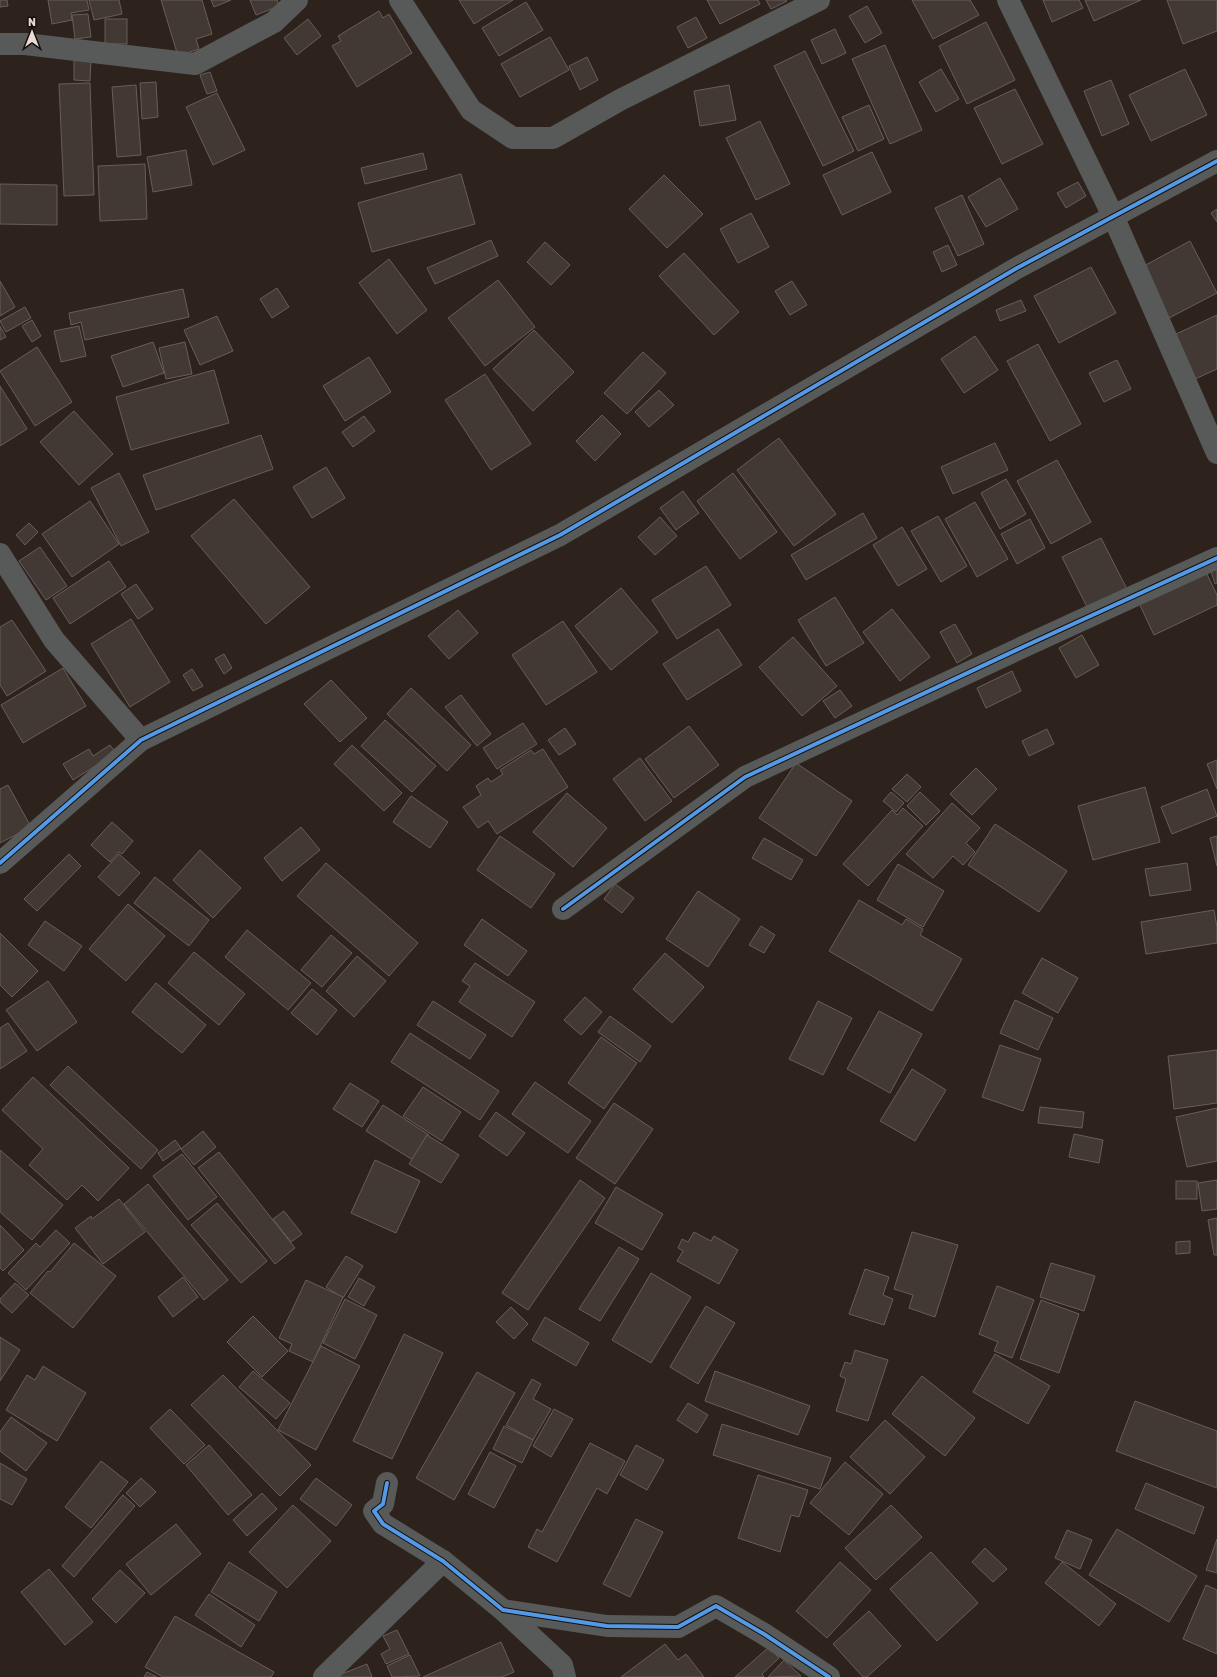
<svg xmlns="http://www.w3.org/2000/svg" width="1217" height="1677" viewBox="0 0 1217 1677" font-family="Rubik,sans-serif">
	<rect width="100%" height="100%" fill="#2d231c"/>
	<g fill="#423934" stroke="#685e58">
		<path d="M0 0H7L8 6 0 7Z"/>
		<path d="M48 0H87L89 10 71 13 72 20 52 24Z"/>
		<path d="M89 0H119L122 14 94 20Z"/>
		<path d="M161 0H202L212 34 196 39 199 49 178 56Z"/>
		<path d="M211 0H231L214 7Z"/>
		<path d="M250 0H277L279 6 256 15Z"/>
		<path d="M459 0H513L474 24Z"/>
		<path d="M707 0H758L760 4 720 24Z"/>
		<path d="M766 0H786L787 1 771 9Z"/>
		<path d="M912 0H970L979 15 933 39Z"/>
		<path d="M1043 0H1079L1083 8 1052 22Z"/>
		<path d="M1085 0H1141L1094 21Z"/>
		<path d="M1167 0H1217V31L1183 44Z"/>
		<path d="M526 2 543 30 499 56 482 28Z"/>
		<path d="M867 6 882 33 865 43 849 16Z"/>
		<path d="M379 11 383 18 389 14 412 53 357 87 332 46 341 41 338 36Z"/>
		<path d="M88 14 91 37 75 39 72 15Z"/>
		<path d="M696 17 707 38 688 48 677 27Z"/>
		<rect x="105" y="19" width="22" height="25"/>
		<path d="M308 19 321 36 297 55 284 38Z"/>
		<path d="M986 22 1015 80 967 104 939 46Z"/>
		<path d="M835 29 846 53 822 64 811 40Z"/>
		<path d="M550 37 569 70 520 97 501 64Z"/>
		<path d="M885 45 922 130 890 144 852 59Z"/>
		<path d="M805 51 854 151 823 166 774 66Z"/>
		<path d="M74 57 91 58 90 81 74 80Z"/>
		<path d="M587 57 598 80 580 90 569 66Z"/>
		<path d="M941 69 959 99 936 112 919 82Z"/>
		<path d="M1185 69 1207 115 1151 141 1129 95Z"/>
		<path d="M210 72 217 91 207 94 200 75Z"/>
		<path d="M1111 80 1129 124 1102 136 1084 91Z"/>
		<path d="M156 82 158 117 142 119 140 83Z"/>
		<path d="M90 83 94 195 64 196 59 84Z"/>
		<path d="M136 85 141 155 117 157 112 87Z"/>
		<path d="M729 85 736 120 700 126 694 91Z"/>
		<path d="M1015 89 1043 144 1002 164 974 108Z"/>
		<path d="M217 93 245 150 213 165 186 107Z"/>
		<path d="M869 105 884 139 858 151 842 117Z"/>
		<path d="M760 121 790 184 756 200 726 138Z"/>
		<path d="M186 150 192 185 153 192 147 157Z"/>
		<path d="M872 152 891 192 842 215 823 175Z"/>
		<path d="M423 153 427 169 365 184 361 168Z"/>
		<path d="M145 164 147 219 100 221 98 166Z"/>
		<path d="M461 174 475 224 372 252 358 203Z"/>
		<path d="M664 175 703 214 667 248 629 209Z"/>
		<path d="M1000 178 1018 209 986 227 968 197Z"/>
		<path d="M1078 182 1086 196 1066 208 1057 193Z"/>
		<path d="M0 184 57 185V225L0 224Z"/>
		<path d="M962 195 984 244 958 256 935 208Z"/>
		<path d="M1217 209V222L1211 213Z"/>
		<path d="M751 213 769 247 738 263 720 229Z"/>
		<path d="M491 240 498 256 435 284 427 268Z"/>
		<path d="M1190 241 1217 293 1169 318 1142 267Z"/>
		<path d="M545 242 570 265 551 285 527 262Z"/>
		<path d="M948 245 957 265 942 272 933 252Z"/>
		<path d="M684 253 739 312 714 335 659 276Z"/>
		<path d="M389 259 427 310 397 334 359 283Z"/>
		<path d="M1091 267 1116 313 1059 343 1034 296Z"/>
		<path d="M498 280 535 327 485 366 448 318Z"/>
		<path d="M0 281 15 307 0 316Z"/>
		<path d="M792 281 807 305 790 315 775 291Z"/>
		<path d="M277 288 289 307 272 318 260 299Z"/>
		<path d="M183 289 189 317 85 340 81 322 71 325 69 313Z"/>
		<path d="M1021 300 1026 311 1000 321 996 310Z"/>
		<path d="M25 307 31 318 6 332 0 321Z"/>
		<path d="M1217 315V369L1195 379 1174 335Z"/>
		<path d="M217 316 233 351 200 365 184 330Z"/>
		<path d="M32 320 41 336 32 342 22 326Z"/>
		<path d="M0 326 6 337 0 340Z"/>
		<path d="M79 326 86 356 61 362 54 331Z"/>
		<path d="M534 330 574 372 533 411 493 369Z"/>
		<path d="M975 336 998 370 964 393 941 359Z"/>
		<path d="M153 342 164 373 123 387 111 356Z"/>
		<path d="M185 342 192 374 166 379 159 348Z"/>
		<path d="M1038 344 1081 424 1050 441 1007 361Z"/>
		<path d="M37 347 72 402 35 426 0 371Z"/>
		<path d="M643 352 666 373 627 414 604 393Z"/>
		<path d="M369 357 391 392 345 421 323 386Z"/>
		<path d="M1117 360 1131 389 1104 402 1089 373Z"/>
		<path d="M214 370 229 423 131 450 116 397Z"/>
		<path d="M485 374 531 444 491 470 445 400Z"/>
		<path d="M0 386 27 429 0 446Z"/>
		<path d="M659 390 674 405 649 427 635 412Z"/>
		<path d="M74 411 113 454 79 485 40 442Z"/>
		<path d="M602 415 621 434 595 461 576 441Z"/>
		<path d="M364 416 375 431 353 447 342 432Z"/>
		<path d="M261 435 273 469 156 510 143 475Z"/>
		<path d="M779 438 836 514 794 546 737 470Z"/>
		<path d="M995 443 1008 470 953 494 941 467Z"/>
		<path d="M1057 460 1091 522 1051 544 1017 481Z"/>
		<path d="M326 467 345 498 312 518 293 487Z"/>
		<path d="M119 473 149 532 121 546 91 488Z"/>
		<path d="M733 473 777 532 740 559 697 501Z"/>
		<path d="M1006 479 1026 514 1000 529 981 493Z"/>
		<path d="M683 491 699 513 676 530 660 508Z"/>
		<path d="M234 499 310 587 266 624 191 536Z"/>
		<path d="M90 501 119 544 72 577 42 534Z"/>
		<path d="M975 502 1008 559 977 577 945 519Z"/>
		<path d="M863 513 877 538 806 580 791 555Z"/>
		<path d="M938 516 967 566 941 582 911 531Z"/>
		<path d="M660 517 677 536 655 555 638 537Z"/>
		<path d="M1030 519 1045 548 1017 564 1001 534Z"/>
		<path d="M29 523 38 532 25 545 16 535Z"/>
		<path d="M902 527 927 569 898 586 873 545Z"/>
		<path d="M1101 538 1129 593 1090 613 1062 557Z"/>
		<path d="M40 547 67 586 46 600 19 561Z"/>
		<path d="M109 561 126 587 70 624 53 598Z"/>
		<path d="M1217 565V583L1215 584 1210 568Z"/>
		<path d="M706 566 731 605 677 639 652 600Z"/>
		<path d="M1204 568 1217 595V605L1154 635 1137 599Z"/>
		<path d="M136 584 153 609 138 619 121 594Z"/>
		<path d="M621 588 658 632 611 670 575 626Z"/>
		<path d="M835 597 864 643 826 666 798 620Z"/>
		<path d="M892 609 930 657 900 681 863 632Z"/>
		<path d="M458 610 478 633 449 659 428 636Z"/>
		<path d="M131 619 170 682 130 707 91 644Z"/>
		<path d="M12 620 46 671 7 696 0 685V627Z"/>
		<path d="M563 621 597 672 546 705 512 655Z"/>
		<path d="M955 624 972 654 957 663 940 632Z"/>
		<path d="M718 629 742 665 687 700 663 664Z"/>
		<path d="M1082 635 1099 665 1076 678 1059 648Z"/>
		<path d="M793 637 837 686 802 716 759 667Z"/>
		<path d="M224 654 232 668 224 674 215 659Z"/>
		<path d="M63 668 86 706 23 743 1 705Z"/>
		<path d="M192 669 203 686 193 691 183 675Z"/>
		<path d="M1012 671 1021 691 986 708 977 688Z"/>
		<path d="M331 680 367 718 340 742 304 704Z"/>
		<path d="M411 688 471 745 447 771 387 714Z"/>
		<path d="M840 690 852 706 835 718 823 701Z"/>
		<path d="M461 695 491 734 477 746 445 707Z"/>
		<path d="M385 720 436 766 412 792 361 746Z"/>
		<path d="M523 723 537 744 497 769 483 748Z"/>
		<path d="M689 726 719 765 674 798 645 759Z"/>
		<path d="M565 728 576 744 559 755 548 740Z"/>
		<path d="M1047 729 1054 744 1029 756 1022 741Z"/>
		<path d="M110 745 116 753 73 780 63 764 89 749 93 756Z"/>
		<path d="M352 745 402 793 384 811 334 764Z"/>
		<path d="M543 749 568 787 497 834 488 821 478 828 463 807 481 795 476 786 488 778 491 782 503 774 500 770 531 750 534 754Z"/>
		<path d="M640 758 672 801 645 821 613 779Z"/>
		<path d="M1217 760V789L1207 764Z"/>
		<path d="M796 763 852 801 816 856 759 818Z"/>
		<path d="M976 768 997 789 972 815 950 794Z"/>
		<path d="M907 774 921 787 907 802 892 789Z"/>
		<path d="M8 785 31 827 0 843V789Z"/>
		<path d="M1145 787 1160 842 1093 860 1078 806Z"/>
		<path d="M1207 789 1217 816 1172 834 1161 807Z"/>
		<path d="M891 792 904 803 896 812 883 801Z"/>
		<path d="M920 792 940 811 926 825 907 806Z"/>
		<path d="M567 793 607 828 573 867 533 832Z"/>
		<path d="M411 796 448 822 430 848 393 822Z"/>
		<path d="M952 803 980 828 966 843 975 852 963 865 953 856 933 878 906 854Z"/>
		<path d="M903 808 923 826 868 886 843 864 892 810 897 815Z"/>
		<path d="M112 822 133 841 122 854 119 852 110 862 91 845Z"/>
		<path d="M995 824 1067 871 1039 912 968 865Z"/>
		<path d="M301 827 320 850 282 881 264 858Z"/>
		<path d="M500 836 555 874 531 908 477 870Z"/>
		<path d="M1217 836V866L1210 838Z"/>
		<path d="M764 838 803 860 791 880 752 858Z"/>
		<path d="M200 850 241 888 213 918 173 880Z"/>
		<path d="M69 854 81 866 37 911 24 899Z"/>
		<path d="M119 854 140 873 119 896 98 877Z"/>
		<path d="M326 863 418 943 389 976 297 896Z"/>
		<path d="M1187 863 1191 890 1150 896 1145 869Z"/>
		<path d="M898 864 944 891 923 927 877 900Z"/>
		<path d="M155 877 209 920 189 946 134 903Z"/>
		<path d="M615 884 634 898 622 913 604 899Z"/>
		<path d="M698 891 740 919 708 967 666 939Z"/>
		<path d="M859 900 902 925 906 919 923 929 920 935 962 959 932 1011 829 951Z"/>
		<path d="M128 904 165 936 126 981 89 949Z"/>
		<path d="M1214 910 1217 927V943L1146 954 1141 922Z"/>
		<path d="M482 919 527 951 508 976 464 945Z"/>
		<path d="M45 921 82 946 64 971 28 945Z"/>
		<path d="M761 926 775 935 764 953 749 945Z"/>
		<path d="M247 930 311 983 288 1010 225 957Z"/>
		<path d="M0 933 38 971 12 997 0 985Z"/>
		<path d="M331 935 352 953 322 987 301 970Z"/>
		<path d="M194 952 245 994 219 1025 168 983Z"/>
		<path d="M665 953 704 987 672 1023 633 989Z"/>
		<path d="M357 956 386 981 354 1017 326 991Z"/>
		<path d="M1042 958 1078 978 1058 1013 1022 993Z"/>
		<path d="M475 963 535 1002 512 1037 459 1002 470 986 462 981Z"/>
		<path d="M48 981 77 1022 37 1051 6 1010Z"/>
		<path d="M156 983 206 1025 182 1053 132 1012Z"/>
		<path d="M312 989 337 1010 317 1035 291 1013Z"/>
		<path d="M585 997 602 1012 581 1035 564 1020Z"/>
		<path d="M1015 1000 1053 1018 1038 1050 1000 1033Z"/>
		<path d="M433 1001 486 1035 470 1059 417 1025Z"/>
		<path d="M818 1001 852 1018 823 1075 789 1059Z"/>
		<path d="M879 1011 922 1034 890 1093 847 1069Z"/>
		<path d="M610 1016 651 1046 640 1062 598 1032Z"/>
		<path d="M8 1023 27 1051 0 1069V1028Z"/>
		<path d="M410 1033 499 1091 480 1120 391 1062Z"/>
		<path d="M601 1037 637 1063 604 1109 568 1083Z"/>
		<path d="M1000 1045 1041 1059 1023 1111 982 1097Z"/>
		<path d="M1217 1050V1103L1174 1109 1168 1056Z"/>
		<path d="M68 1066 158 1150 141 1169 50 1085Z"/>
		<path d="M912 1069 946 1090 915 1141 880 1121Z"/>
		<path d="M33 1077 129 1168 98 1201 82 1185 67 1200 29 1165 43 1149 2 1110Z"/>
		<path d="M535 1082 591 1121 568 1153 512 1114Z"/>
		<path d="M350 1083 379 1101 362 1127 333 1109Z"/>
		<path d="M423 1087 461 1112 442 1141 403 1116Z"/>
		<path d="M614 1103 653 1129 615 1184 576 1158Z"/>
		<path d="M383 1105 429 1135 413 1160 366 1131Z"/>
		<path d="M1040 1107 1084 1112 1082 1128 1038 1123Z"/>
		<path d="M1217 1108V1161L1187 1167 1176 1117Z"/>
		<path d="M496 1112 525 1133 507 1156 479 1136Z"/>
		<path d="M203 1131 216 1147 194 1165 181 1149Z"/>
		<path d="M1074 1134 1103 1140 1099 1163 1069 1157Z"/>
		<path d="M427 1135 459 1155 441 1183 409 1164Z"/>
		<path d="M175 1140 181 1148 163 1161 158 1153Z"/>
		<path d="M0 1150 63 1205 32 1240 0 1212Z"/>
		<path d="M219 1152 295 1248 275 1264 198 1168Z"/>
		<path d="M182 1154 217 1197 188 1220 153 1176Z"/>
		<path d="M375 1160 420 1181 396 1233 351 1213Z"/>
		<path d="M580 1180 605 1198 528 1310 502 1293Z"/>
		<path d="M1217 1180V1209L1202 1211 1198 1183Z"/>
		<rect x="1176" y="1181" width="21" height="18"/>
		<path d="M148 1184 228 1280 204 1300 124 1204Z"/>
		<path d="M616 1187 663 1214 642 1250 595 1223Z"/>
		<path d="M119 1199 145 1232 103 1264 75 1228 91 1216 92 1219Z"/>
		<path d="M217 1203 267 1261 241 1283 191 1225Z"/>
		<path d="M284 1211 302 1234 291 1242 273 1219Z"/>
		<path d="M1217 1218V1255H1214L1208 1220Z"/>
		<path d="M0 1225 24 1250 3 1271 0 1268Z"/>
		<path d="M56 1230 70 1243 26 1290 8 1273 36 1243 40 1247Z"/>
		<path d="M694 1232 711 1241 714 1236 738 1250 719 1284 677 1261 683 1251 678 1248 682 1239 688 1242Z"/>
		<path d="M912 1232 958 1245 935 1317 909 1308 913 1295 894 1289Z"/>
		<path d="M1190 1241V1253L1176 1254V1242Z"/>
		<path d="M74 1243 116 1276 73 1328 30 1293 48 1271 50 1272Z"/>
		<path d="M619 1247 639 1259 600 1321 579 1309Z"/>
		<path d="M346 1256 363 1266 343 1298 326 1287Z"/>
		<path d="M1051 1263 1095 1276 1084 1311 1040 1297Z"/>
		<path d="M865 1269 889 1277 883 1295 893 1299 884 1325 849 1314Z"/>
		<path d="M651 1273 691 1297 651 1363 612 1340Z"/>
		<path d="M183 1277 198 1297 173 1317 158 1297Z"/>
		<path d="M359 1278 375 1287 364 1306 348 1297Z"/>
		<path d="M306 1280 343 1297 313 1362 289 1351 292 1344 279 1338Z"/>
		<path d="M15 1283 29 1295 12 1313 0 1302V1299Z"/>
		<path d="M997 1286 1034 1300 1012 1358 994 1351 998 1342 979 1334Z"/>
		<path d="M345 1299 377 1315 355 1359 323 1343Z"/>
		<path d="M1041 1300 1079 1314 1059 1373 1020 1359Z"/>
		<path d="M706 1306 735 1323 698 1384 670 1367Z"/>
		<path d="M511 1307 528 1324 514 1339 496 1322Z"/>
		<path d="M253 1316 288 1351 262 1377 227 1342Z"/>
		<path d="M545 1317 589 1343 576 1366 532 1340Z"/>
		<path d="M404 1334 443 1353 392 1459 353 1441Z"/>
		<path d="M0 1337 20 1350 0 1381Z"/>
		<path d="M321 1346 360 1366 316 1450 278 1430Z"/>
		<path d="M855 1350 888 1360 868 1421 836 1411 846 1379 840 1376 845 1362 851 1364Z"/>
		<path d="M995 1354 1050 1386 1028 1424 973 1392Z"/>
		<path d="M43 1366 86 1393 57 1441 6 1410 27 1375 35 1380Z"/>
		<path d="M253 1371 290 1403 276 1419 239 1387Z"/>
		<path d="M715 1371 810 1406 798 1435 705 1401Z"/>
		<path d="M477 1372 515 1393 454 1500 416 1478Z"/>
		<path d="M223 1375 311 1465 280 1496 191 1405Z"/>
		<path d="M922 1376 975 1418 945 1456 892 1414Z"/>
		<path d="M532 1379 541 1384 533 1399 551 1409 533 1440 506 1425Z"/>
		<path d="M1135 1401 1217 1431V1488L1116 1451Z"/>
		<path d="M688 1403 708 1415 697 1433 677 1420Z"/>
		<path d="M170 1409 205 1445 184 1464 150 1428Z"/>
		<path d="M554 1409 573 1419 551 1457 533 1446Z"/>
		<path d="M11 1417 47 1443 26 1471 0 1451V1432Z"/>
		<path d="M885 1420 925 1457 890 1494 850 1457Z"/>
		<path d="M722 1424 831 1458 820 1489 713 1455Z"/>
		<path d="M504 1426 533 1440 522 1463 493 1449Z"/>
		<path d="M590 1443 625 1461 607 1494 597 1488 557 1562 528 1547 537 1529 542 1532Z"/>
		<path d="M209 1445 252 1495 228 1515 186 1465Z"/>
		<path d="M636 1445 664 1460 647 1490 620 1475Z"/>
		<path d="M490 1452 516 1466 494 1508 468 1494Z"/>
		<path d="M101 1461 128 1482 91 1528 65 1507Z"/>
		<path d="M845 1462 883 1494 849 1535 810 1503Z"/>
		<path d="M0 1463 27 1479 12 1505 0 1499Z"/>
		<path d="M758 1475 808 1490 799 1517 791 1515 780 1552 738 1538Z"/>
		<path d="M141 1478 156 1492 140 1507 126 1493Z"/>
		<path d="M316 1478 352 1505 336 1526 300 1499Z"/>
		<path d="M1146 1483 1204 1507 1194 1534 1135 1509Z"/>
		<path d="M262 1493 277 1509 247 1536 233 1520Z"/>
		<path d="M123 1495 135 1506 74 1577 62 1566Z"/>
		<path d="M293 1505 331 1541 287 1588 249 1552Z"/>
		<path d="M891 1505 922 1537 876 1580 845 1548Z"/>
		<path d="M636 1519 663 1532 630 1597 603 1584Z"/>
		<path d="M176 1524 201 1554 151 1595 126 1564Z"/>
		<path d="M1117 1529 1197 1576 1169 1622 1089 1575Z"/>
		<path d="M1067 1530 1092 1540 1080 1569 1055 1558Z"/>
		<path d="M1217 1539V1573L1206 1570Z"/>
		<path d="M985 1548 1007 1569 993 1582 972 1562Z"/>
		<path d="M931 1552 978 1603 937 1641 890 1589Z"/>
		<path d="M229 1562 277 1592 259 1621 211 1592Z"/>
		<path d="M840 1562 871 1590 827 1638 796 1611Z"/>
		<path d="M1062 1562 1116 1604 1099 1626 1045 1583Z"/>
		<path d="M49 1569 93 1622 65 1645 21 1592Z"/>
		<path d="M120 1570 145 1593 116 1623 92 1599Z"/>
		<path d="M1206 1585 1217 1590V1654L1183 1639Z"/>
		<path d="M209 1594 255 1625 241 1647 195 1615Z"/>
		<path d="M869 1611 901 1646 867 1677H863L833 1644Z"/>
		<path d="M175 1616 274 1672 271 1677H163L145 1667Z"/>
		<path d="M397 1630 409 1654 386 1664 381 1654 390 1649 383 1636Z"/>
		<path d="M501 1642 514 1672 502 1677H423Z"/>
		<path d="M665 1644 678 1660 686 1654 704 1677H621Z"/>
		<path d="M769 1647 779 1658 762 1674 764 1677H735Z"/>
		<path d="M410 1655 420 1676 392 1677 387 1666Z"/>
		<path d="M784 1660 801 1676 768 1677Z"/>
		<path d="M367 1664 372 1677H334Z"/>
		<path d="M147 1672 157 1677H144Z"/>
	</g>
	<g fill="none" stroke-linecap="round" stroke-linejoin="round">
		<g stroke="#585959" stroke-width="22">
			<path d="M400 0 471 110 513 138H553L620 100 819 0"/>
			<path d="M1008 0 1113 216 1217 453"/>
			<path d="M0 44H25L195 64 274 22 297 0"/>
			<path d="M0 554 54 640 141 740"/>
			<path d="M0 863 141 740 560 535 1017 268 1217 161"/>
			<path d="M563 909 745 777 1025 646 1217 558"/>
			<path d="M387 1483 383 1504 374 1511 383 1524 443 1561 503 1610 607 1626 678 1627 716 1606 764 1634 829 1677"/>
			<path d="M503 1610 562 1665 565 1677"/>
			<path d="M324 1677 443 1561"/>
		</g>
		<g stroke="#160e08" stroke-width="6">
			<g id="cycleway">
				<path d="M0 863 141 740 560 535 1017 268 1217 161"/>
				<path d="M563 909 745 777 1025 646 1217 558"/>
				<path d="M387 1483 383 1504 374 1511 383 1524 443 1561 503 1610 607 1626 678 1627 716 1606 764 1634 829 1677"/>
			</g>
		</g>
		<use href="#cycleway" stroke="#5399e6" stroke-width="4"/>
	</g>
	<g transform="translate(32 32)" stroke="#160e08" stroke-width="3" paint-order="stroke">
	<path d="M0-3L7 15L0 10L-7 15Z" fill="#e9dcd4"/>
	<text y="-6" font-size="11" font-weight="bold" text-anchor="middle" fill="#e9dcd4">N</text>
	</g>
</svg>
